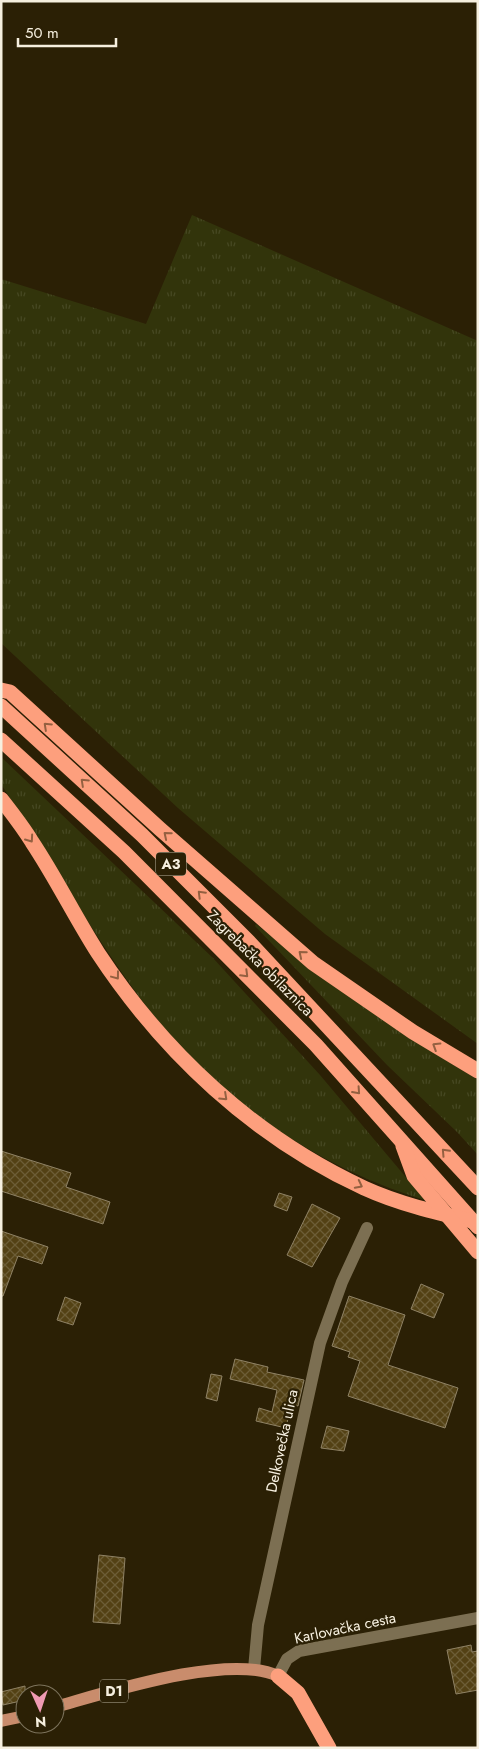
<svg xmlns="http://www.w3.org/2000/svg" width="479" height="1749" viewBox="0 0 479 1749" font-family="Jost,sans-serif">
	<defs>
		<pattern id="grass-tufts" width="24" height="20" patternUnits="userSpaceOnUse" patternTransform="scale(1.25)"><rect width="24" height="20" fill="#32340b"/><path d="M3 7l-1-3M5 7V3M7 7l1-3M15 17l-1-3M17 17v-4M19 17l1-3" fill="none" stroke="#464822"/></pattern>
		<pattern id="building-cross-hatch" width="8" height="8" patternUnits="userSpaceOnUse" patternTransform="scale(1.25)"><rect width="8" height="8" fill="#534114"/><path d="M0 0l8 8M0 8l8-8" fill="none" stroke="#6c5d36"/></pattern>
	</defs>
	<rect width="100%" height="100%" fill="#2b2005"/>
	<g fill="url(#grass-tufts)">
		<path d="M192 215 478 341V1044L325 934 178 808 1 643V279L146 324Z"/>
		<path d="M1 757 213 958 320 1075 425 1200C318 1168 220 1100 151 1012 95 940 51 859 1 784Z"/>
		<path d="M256 924C327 982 400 1033 478 1080V1155L457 1132 387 1065 255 926Z"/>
	</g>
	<g fill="url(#building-cross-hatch)" stroke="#8f8265">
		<path d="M1 1151 71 1173 66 1187 110 1202 103 1224 1 1191Z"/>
		<path d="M279 1193 292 1197 287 1211 274 1206Z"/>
		<path d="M312 1204 340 1218 312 1267 287 1255Z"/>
		<path d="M1 1231 48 1247 42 1264 18 1256 3 1296H1Z"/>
		<path d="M421 1284 444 1294 434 1318 411 1309Z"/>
		<path d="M349 1296 405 1315 388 1365 458 1388 445 1428 348 1396 360 1361 348 1357 350 1352 332 1346Z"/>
		<path d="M65 1297 81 1303 73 1325 57 1320Z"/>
		<path d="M235 1359 268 1367 267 1372 304 1380 298 1406 291 1404 286 1428 256 1421 259 1408 272 1412 277 1390 230 1379Z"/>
		<path d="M211 1374 222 1376 217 1401 206 1398Z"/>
		<path d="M327 1426 349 1431 344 1451 321 1448Z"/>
		<path d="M99 1555 125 1558 120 1624 93 1622Z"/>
		<path d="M471 1645 472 1652 478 1651V1690L456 1694 447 1650Z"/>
		<path d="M25 1686V1700L3 1705 1 1692Z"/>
	</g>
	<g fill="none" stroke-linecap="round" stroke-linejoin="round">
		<g stroke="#7c6f52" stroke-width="12">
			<path d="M254 1669 258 1625 320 1343 342 1282 367 1228"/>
			<path d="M278 1676 287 1659 299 1651 478 1618"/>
		</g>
		<g stroke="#c98c6c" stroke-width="12">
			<path d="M55 1707C109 1692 228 1653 278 1676"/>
			<path d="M1 1721 25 1716"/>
		</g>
		<g stroke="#fd9f7d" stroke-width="15">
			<path d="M1 690 10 692 160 829 313 963 413 1032 478 1071"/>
			<path d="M1 706 142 835 249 942 478 1188"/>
			<path d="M1 740 124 852 316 1045 478 1227"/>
			<path d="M1 799C12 813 23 827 32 842 56 878 75 917 98 953 164 1053 254 1137 364 1188 399 1204 438 1213 476 1222"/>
			<path d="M403 1146 414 1176 478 1252"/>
			<path d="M278 1676 298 1693 329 1748"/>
		</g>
	</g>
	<defs><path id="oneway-chevron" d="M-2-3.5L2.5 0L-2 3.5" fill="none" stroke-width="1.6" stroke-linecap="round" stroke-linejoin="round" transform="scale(1.25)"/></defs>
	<g stroke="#946041">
		<use href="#oneway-chevron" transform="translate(47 726) rotate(-137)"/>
		<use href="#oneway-chevron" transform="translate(84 782) rotate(-137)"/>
		<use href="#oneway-chevron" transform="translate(167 835) rotate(-140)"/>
		<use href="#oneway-chevron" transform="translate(30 839) rotate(55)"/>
		<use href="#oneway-chevron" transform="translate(201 894) rotate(-135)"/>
		<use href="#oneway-chevron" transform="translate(302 954) rotate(-140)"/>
		<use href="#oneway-chevron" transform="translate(245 974) rotate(45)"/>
		<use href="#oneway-chevron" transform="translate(116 976) rotate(53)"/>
		<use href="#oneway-chevron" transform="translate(436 1046) rotate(-148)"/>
		<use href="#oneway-chevron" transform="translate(357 1091) rotate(48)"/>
		<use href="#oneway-chevron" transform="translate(224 1097) rotate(43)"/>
		<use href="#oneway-chevron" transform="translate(445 1152) rotate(-133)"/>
		<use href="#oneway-chevron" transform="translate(359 1185) rotate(27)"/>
	</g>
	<g text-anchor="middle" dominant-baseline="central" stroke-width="4.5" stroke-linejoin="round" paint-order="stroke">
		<g fill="#2b2005" stroke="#b9b19e" stroke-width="1">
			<rect x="156" y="852.5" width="30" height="23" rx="4"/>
			<rect x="100" y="1679.5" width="28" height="23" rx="4"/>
		</g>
		<g font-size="14" font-weight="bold" fill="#f6efdf">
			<text x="171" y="864">A3</text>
			<text x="114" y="1691">D1</text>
		</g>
		<g font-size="15" fill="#f6efdf" stroke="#2b2005">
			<text transform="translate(260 963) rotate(45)">Zagrebačka obilaznica</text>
			<text transform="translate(282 1441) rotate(-78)">Delkovečka ulica</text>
			<text transform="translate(345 1628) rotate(-12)">Karlovačka cesta</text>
		</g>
	</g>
	<rect width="479" height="1749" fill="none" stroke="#f6efdf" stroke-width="5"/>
	<g transform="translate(40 1709) rotate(177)"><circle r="24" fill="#2b2005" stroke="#7c735c"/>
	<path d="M0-4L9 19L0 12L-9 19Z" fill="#f09ab4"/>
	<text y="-8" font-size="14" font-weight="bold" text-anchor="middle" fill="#f6efdf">N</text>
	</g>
	<path d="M18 38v8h98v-8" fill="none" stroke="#f6efdf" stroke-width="2.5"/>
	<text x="25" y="38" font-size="15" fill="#f6efdf" stroke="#2b2005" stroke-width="4" paint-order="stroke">50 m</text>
</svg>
